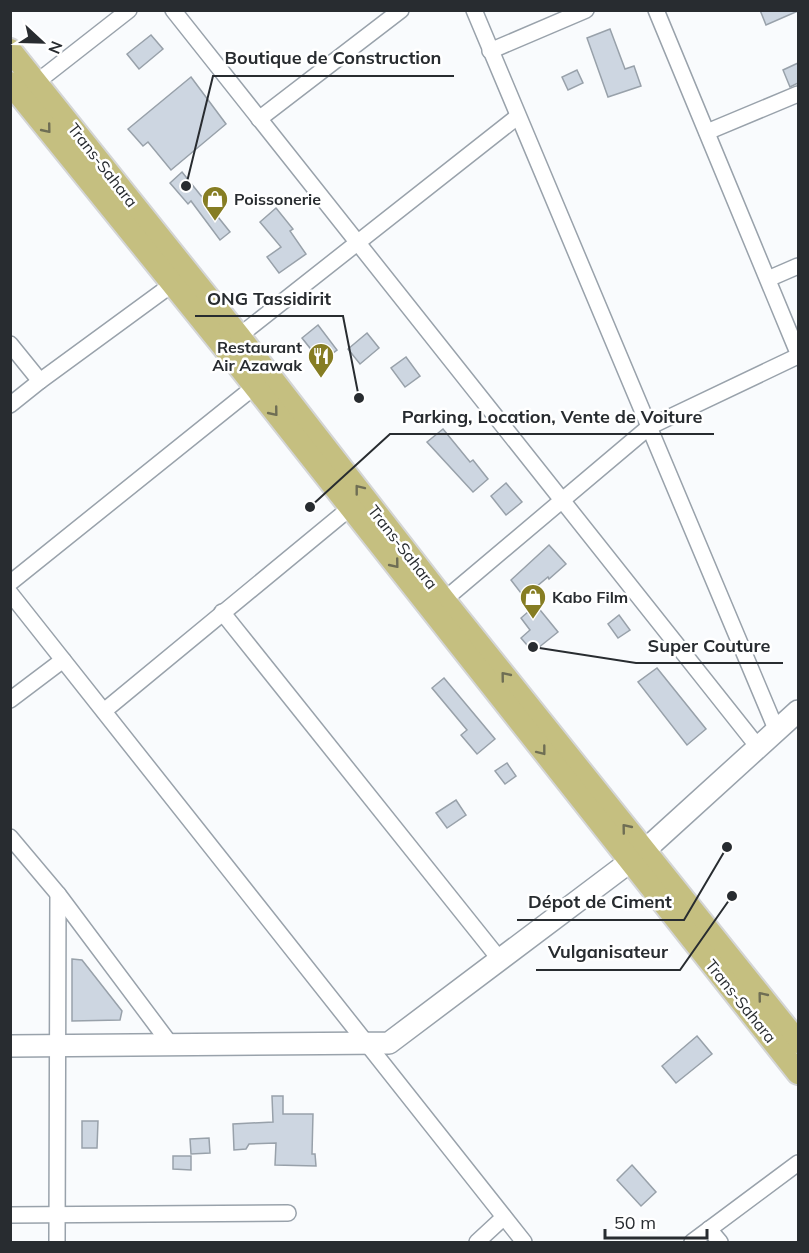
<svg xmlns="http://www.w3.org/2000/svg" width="809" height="1253" viewBox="0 0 809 1253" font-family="Mulish,sans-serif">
	<rect width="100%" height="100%" fill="#f9fbfd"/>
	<g fill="#cdd6e1" stroke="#98a1aa" stroke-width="1.5">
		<path d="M760 10H798V11L766 25Z"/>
		<path d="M610 29 625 69 634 66 641 86 608 97 587 38Z"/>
		<path d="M151 35 163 49 139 69 127 54Z"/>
		<path d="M798 63V83L790 87 783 70Z"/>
		<path d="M577 70 583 83 568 90 562 77Z"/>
		<path d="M191 77 226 124 171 170 148 142 143 146 128 129Z"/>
		<path d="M182 172 230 232 220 240 191 201 188 204 170 183Z"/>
		<path d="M276 208 293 229 290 231 306 254 279 273 267 257 281 247 260 222Z"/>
		<path d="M318 325 337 350 321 362 302 338Z"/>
		<path d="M367 333 379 348 360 364 348 349Z"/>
		<path d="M406 357 420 376 405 387 391 368Z"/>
		<path d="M443 429 470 462 473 460 488 479 473 492 427 442Z"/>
		<path d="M506 483 522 502 506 515 491 496Z"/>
		<path d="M549 545 566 564 549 579 548 577 524 597 511 580Z"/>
		<path d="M536 605 558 632 533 652 521 638 530 630 521 618Z"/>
		<path d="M619 615 630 630 618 638 608 624Z"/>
		<path d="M657 668 706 729 687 745 638 682Z"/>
		<path d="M444 678 495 739 477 754 461 735 467 730 432 688Z"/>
		<path d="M507 763 516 776 505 784 495 771Z"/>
		<path d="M456 800 466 815 447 828 436 813Z"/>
		<path d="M72 959 82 960 122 1011 120 1020 72 1021Z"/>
		<path d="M697 1036 712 1054 676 1083 662 1066Z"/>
		<path d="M272 1096H283V1114H313L312 1154H315L316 1166 275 1165 276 1143 249 1144 246 1149 234 1150 233 1124 273 1122Z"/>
		<path d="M82 1121H98L97 1148H82Z"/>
		<path d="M209 1138 210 1153 191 1154 190 1139Z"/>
		<path d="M173 1156H191V1170L173 1169Z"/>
		<path d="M632 1165 656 1192 641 1206 617 1180Z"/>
	</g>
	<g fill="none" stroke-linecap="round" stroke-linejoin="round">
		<g stroke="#99a2ab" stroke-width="18">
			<g id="street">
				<path d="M173 10 758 747"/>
				<path d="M474 10 776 729"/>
				<path d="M656 10 798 353"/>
				<path d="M490 51 586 10"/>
				<path d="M37 82 129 10"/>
				<path d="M259 119 401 10"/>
				<path d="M707 132 798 94"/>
				<path d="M768 279 798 266"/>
				<path d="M239 336 517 117"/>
				<path d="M10 344 40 381"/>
				<path d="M10 405 40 381 178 280"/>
				<path d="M10 583 254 387"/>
				<path d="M10 593 524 1242"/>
				<path d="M444 600 649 427 798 356"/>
				<path d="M222 612 501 961"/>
				<path d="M10 700 63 660"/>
				<path d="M104 711 350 508"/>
				<path d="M10 837 58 894 171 1045"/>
				<path d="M10 1215 288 1213"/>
				<path d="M709 1229 720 1242"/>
				<path d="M57 1242 58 894"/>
				<path d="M477 1242 504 1217"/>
				<path d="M692 1242 798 1163"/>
			</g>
		</g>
		<g stroke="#99a2ab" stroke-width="24">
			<path id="secondary" d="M10 1046 389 1043 644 851 798 711"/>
		</g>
		<g stroke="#d4d5d6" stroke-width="26">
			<g id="primary">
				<path d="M10 50 239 336 444 600 798 1042"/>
				<path d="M10 83 226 350 798 1073"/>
			</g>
		</g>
		<use href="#street" stroke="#fff" stroke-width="15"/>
		<use href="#secondary" stroke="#fff" stroke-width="21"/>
		<use href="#primary" stroke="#c5bf80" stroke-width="22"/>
	</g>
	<defs><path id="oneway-chevron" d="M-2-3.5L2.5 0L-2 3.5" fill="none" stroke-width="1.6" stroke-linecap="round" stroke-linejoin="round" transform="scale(1.5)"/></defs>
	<g stroke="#6f6e54">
		<use href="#oneway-chevron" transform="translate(47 129) rotate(51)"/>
		<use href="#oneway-chevron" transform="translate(274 412) rotate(51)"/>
		<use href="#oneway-chevron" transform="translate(359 489) rotate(-128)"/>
		<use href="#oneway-chevron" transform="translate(395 564) rotate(51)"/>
		<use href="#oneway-chevron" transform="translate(505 676) rotate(-129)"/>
		<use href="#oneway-chevron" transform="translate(542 751) rotate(52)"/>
		<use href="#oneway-chevron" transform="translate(626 828) rotate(-129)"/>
		<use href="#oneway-chevron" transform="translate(762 996) rotate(-129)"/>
	</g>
	<defs>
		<g id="shop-pin" transform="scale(1.35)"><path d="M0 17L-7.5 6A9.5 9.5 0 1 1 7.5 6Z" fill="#867d23" stroke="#fff"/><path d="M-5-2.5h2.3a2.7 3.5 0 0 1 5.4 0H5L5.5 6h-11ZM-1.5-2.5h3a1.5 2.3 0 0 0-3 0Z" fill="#fff"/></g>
		<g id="restaurant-pin" transform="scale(1.35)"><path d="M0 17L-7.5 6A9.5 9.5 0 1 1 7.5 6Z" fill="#867d23" stroke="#fff"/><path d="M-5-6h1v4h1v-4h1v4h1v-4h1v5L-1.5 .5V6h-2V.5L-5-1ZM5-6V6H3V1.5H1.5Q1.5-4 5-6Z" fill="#fff"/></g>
	</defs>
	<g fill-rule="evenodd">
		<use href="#shop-pin" x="215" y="199"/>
		<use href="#restaurant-pin" x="321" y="356"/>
		<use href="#shop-pin" x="533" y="597"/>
	</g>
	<g text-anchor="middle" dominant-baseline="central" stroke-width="5" stroke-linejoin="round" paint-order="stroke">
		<g font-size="16" fill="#282c30" stroke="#fff">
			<text transform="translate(103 165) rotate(52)">Trans-Sahara</text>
			<text transform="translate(403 547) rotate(52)">Trans-Sahara</text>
			<text transform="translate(741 1001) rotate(51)">Trans-Sahara</text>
		</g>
		<g font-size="16" font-weight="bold" fill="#282c30" stroke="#fff" text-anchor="start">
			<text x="234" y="199">Poissonerie</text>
			<text x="302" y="347" text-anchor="end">Restaurant<tspan x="302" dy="18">Air Azawak</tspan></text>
			<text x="552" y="597">Kabo Film</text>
		</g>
	</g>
	<path fill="none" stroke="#282c30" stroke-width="2" d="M186 186L213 76H454M359 398L343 316H195M310 507L390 434H714M533 647L636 663H783M727 847L684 920H517M732 896L680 970H536"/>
	<g fill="#282c30" stroke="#fff" stroke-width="2">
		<circle cx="186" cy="186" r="6"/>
		<circle cx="359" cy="398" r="6"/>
		<circle cx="310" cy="507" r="6"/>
		<circle cx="533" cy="647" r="6"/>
		<circle cx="727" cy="847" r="6"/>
		<circle cx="732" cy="896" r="6"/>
	</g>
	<g font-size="18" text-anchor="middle" font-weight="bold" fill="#282c30" stroke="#fff" stroke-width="5" stroke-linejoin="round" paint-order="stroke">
		<text x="333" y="64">Boutique de Construction</text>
		<text x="269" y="305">ONG Tassidirit</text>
		<text x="552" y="423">Parking, Location, Vente de Voiture</text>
		<text x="709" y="652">Super Couture</text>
		<text x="600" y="908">Dépot de Ciment</text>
		<text x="608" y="958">Vulganisateur</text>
	</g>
	<rect width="809" height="1253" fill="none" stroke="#282c30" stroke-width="24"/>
	<g transform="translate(42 42) rotate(112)" stroke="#ffffff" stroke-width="4.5" paint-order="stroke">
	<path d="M0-4.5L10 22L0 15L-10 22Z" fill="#282c30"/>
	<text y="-9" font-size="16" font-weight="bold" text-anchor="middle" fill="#282c30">N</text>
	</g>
	<path d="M605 1229v9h102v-9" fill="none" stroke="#282c30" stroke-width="3"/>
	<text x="614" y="1229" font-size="18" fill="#282c30" stroke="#ffffff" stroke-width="4.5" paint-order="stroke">50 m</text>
</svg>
